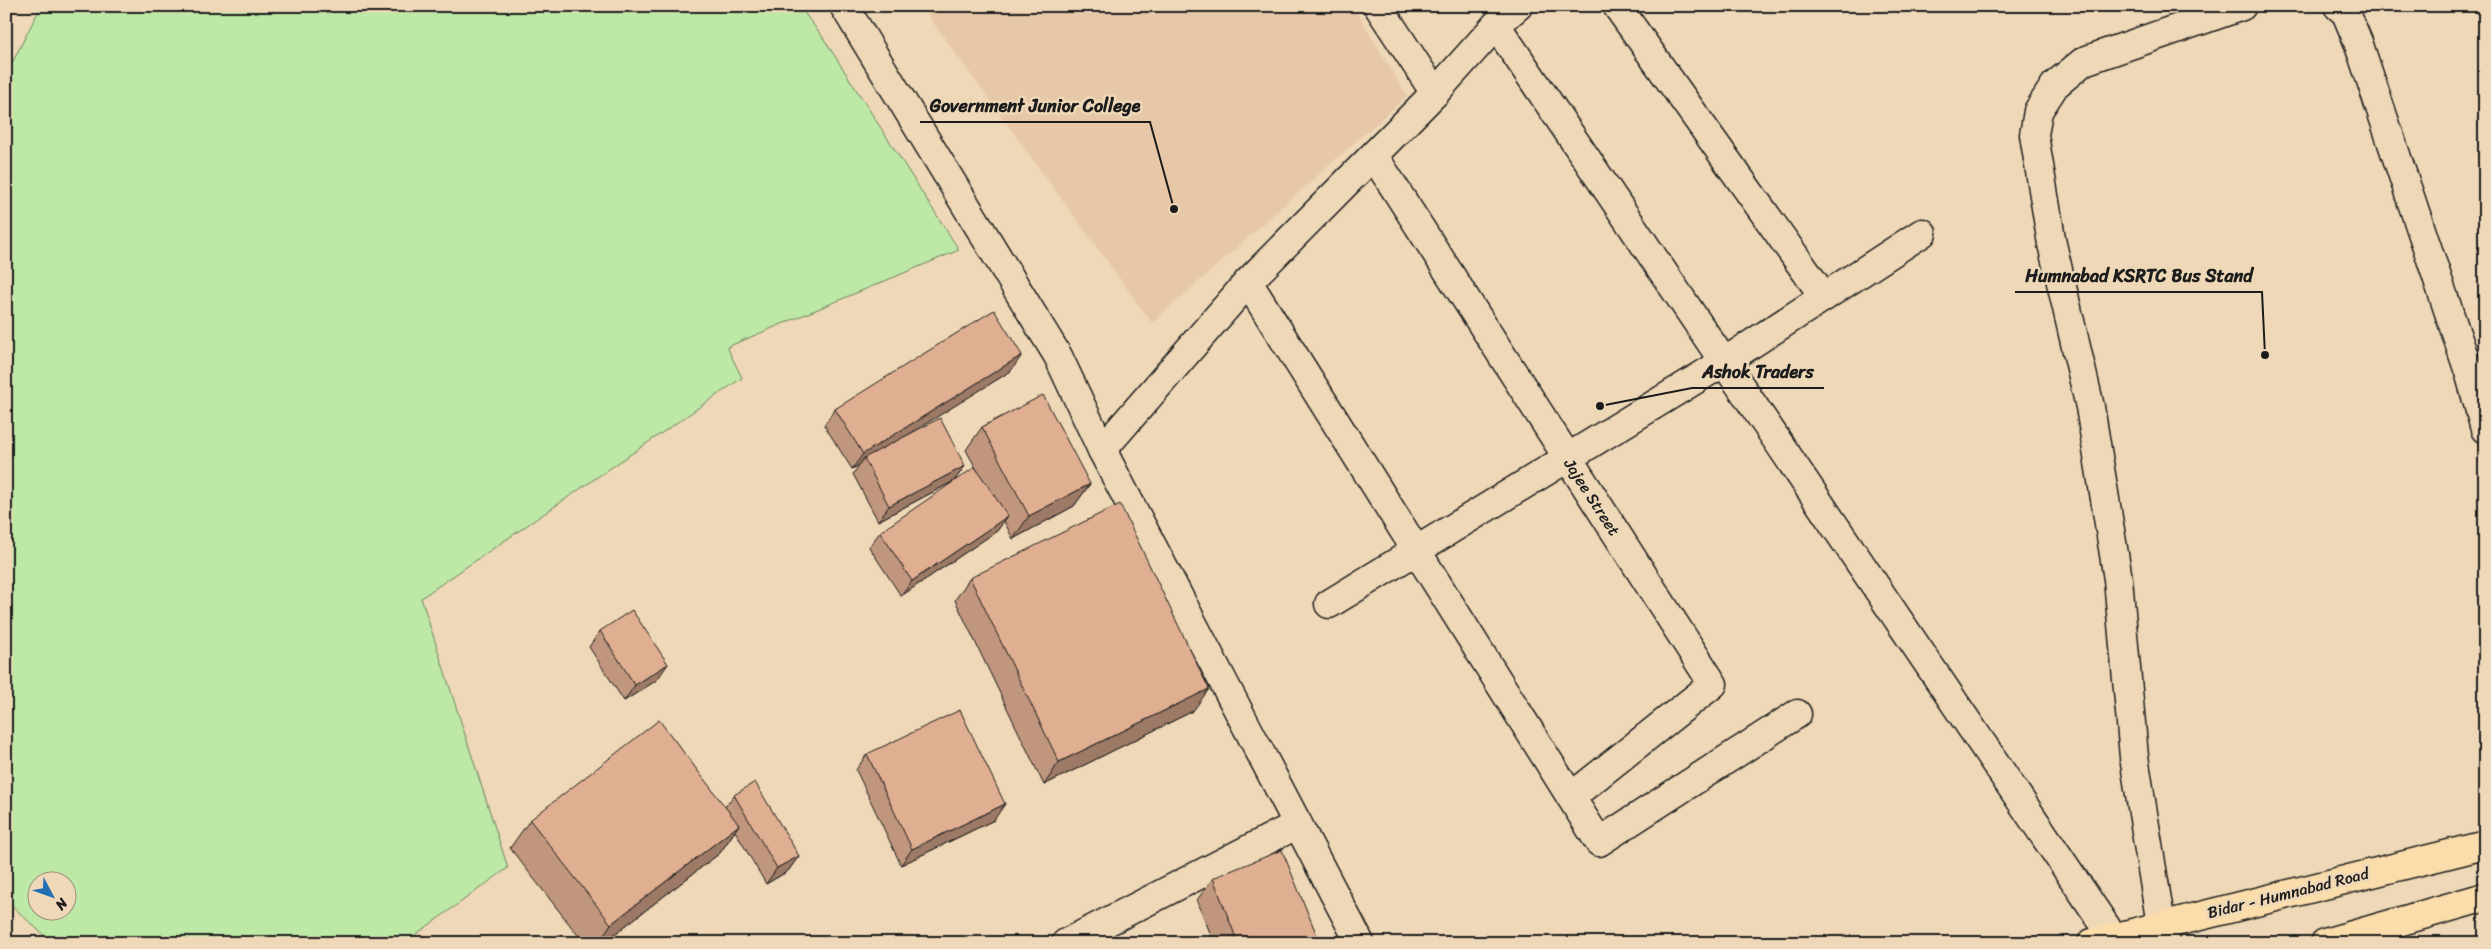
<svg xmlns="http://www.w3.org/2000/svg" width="2491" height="949" viewBox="0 0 2491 949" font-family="Sriracha,sans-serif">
	<rect width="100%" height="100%" fill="#eed8b7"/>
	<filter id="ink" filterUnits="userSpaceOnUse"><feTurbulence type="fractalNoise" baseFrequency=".02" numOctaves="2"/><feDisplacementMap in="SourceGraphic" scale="10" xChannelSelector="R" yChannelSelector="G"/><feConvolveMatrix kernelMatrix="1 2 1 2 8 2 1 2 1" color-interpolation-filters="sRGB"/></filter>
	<g filter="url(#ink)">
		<path fill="#e6c8a9" d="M921 6H1353L1407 96 1152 323Z"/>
		<path fill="#bde8a5" stroke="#6c8260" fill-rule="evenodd" d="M41 6H799L822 36 959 250 727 347 742 378 421 598 508 868 404 943H52L6 900V75ZM38 882H68V912H38Z"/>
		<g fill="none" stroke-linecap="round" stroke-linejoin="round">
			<g stroke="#1c1c1c" stroke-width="31">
				<g id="minor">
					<path d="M844 6 1058 356 1102 450 1360 943"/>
					<path d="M1617 6 1824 297"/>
					<path d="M2338 6 2346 13 2358 42 2470 375 2485 429"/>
					<path d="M1496 25 1518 6"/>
					<path d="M1435 93 1496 25 2117 943"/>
					<path d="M1374 156 1713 684 1571 797"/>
					<path d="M1248 282 1599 842 1797 714"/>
					<path d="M1102 450 1248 282 1435 93 1378 6"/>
					<path d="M1329 604 1724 362 1922 233"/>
					<path d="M1066 943 1298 824"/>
					<path d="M2166 943 2161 925 2134 757 2118 579 2090 407 2052 244 2034 135 2038 111 2055 85 2084 61 2242 6"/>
				</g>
			</g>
			<g stroke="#1c1c1c" stroke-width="31">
				<g id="major">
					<path d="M2092 943 2485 845"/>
					<path d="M2325 943 2485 897"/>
				</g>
			</g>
			<use href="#minor" stroke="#eed8b7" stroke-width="28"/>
			<use href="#major" stroke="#fbddab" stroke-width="28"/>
		</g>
		<g fill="#c1967e" stroke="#1c1c1c">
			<path d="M1011 371 910 433 965 466 954 481 878 521 853 474 859 465 852 469 824 425 835 409Z"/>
			<path d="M982 427 1090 484 1074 506 1013 539 1004 521 997 531 901 596 869 547 880 532 978 472 966 450Z"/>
			<path d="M970 578 1193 711 1044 785 955 600Z"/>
			<path d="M600 631 657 680 624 701 589 647Z"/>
			<path d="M867 754 994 820 901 865 856 770Z"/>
			<path d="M734 795 799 856 788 871 766 884 735 831 720 853 603 943H584L510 848 530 820 725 807Z"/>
			<path d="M1213 878 1320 943H1214L1197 900Z"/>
		</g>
		<g fill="#9d7a66" stroke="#1c1c1c">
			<path d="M1022 355 1011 371 866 461 864 458 859 465 852 469 863 454Z"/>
			<path d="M965 466 954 481 878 521 889 506Z"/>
			<path d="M1090 484 1074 506 1013 539 1029 516Z"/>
			<path d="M1008 516 997 531 901 596 912 581Z"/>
			<path d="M668 664 657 680 624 701 635 685Z"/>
			<path d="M1209 689 1193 711 1044 785 1059 762Z"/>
			<path d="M1005 804 994 820 901 865 912 849Z"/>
			<path d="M739 825 720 853 603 943H598L611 924Z"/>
			<path d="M799 856 788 871 766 884 777 868Z"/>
		</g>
		<g fill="#e0af92" stroke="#1c1c1c">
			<path d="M994 310 1022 355 863 454 835 409Z"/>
			<path d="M1043 395 1090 484 1029 516 982 427Z"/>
			<path d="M940 418 965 466 889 506 864 458Z"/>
			<path d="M975 467 1008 516 912 581 880 532Z"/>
			<path d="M1120 504 1209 689 1059 762 970 578Z"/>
			<path d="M632 610 668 664 635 685 600 631Z"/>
			<path d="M960 710 1005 804 912 849 867 754Z"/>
			<path d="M659 720 739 825 611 924 530 820Z"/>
			<path d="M755 782 799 856 777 868 734 795Z"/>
			<path d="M1282 850 1320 943H1238L1213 878Z"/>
		</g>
	</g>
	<g text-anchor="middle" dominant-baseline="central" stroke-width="5" stroke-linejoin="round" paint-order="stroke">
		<g font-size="16" fill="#1c1c1c" stroke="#eed8b7">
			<text transform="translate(1592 497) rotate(57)">Jajee Street</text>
			<text transform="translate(2288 893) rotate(-14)">Bidar - Humnabad Road</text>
		</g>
	</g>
	<path fill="none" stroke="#1c1c1c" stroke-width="2" d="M1174 209L1150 122H920M2265 355L2262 292H2015M1600 406L1692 388H1824"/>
	<g fill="#1c1c1c" stroke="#eed8b7" stroke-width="2">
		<circle cx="1174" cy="209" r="5"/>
		<circle cx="2265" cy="355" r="5"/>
		<circle cx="1600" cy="406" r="5"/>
	</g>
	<g font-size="18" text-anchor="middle" font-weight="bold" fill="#1c1c1c" stroke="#eed8b7" stroke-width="5" stroke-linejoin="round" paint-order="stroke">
		<text x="1035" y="112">Government Junior College</text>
		<text x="2139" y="282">Humnabad KSRTC Bus Stand</text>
		<text x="1758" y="378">Ashok Traders</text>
	</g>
	<rect width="2491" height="949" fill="none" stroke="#eed8b7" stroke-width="25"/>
	<rect x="12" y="12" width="2466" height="924" fill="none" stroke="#1c1c1c" stroke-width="2" filter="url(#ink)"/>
	<g transform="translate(52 896) rotate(131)"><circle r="24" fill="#eed8b7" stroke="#9a8d79"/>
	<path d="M0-4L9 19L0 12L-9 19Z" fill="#1f6fb2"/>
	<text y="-8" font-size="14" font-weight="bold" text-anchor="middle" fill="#1c1c1c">N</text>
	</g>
</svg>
